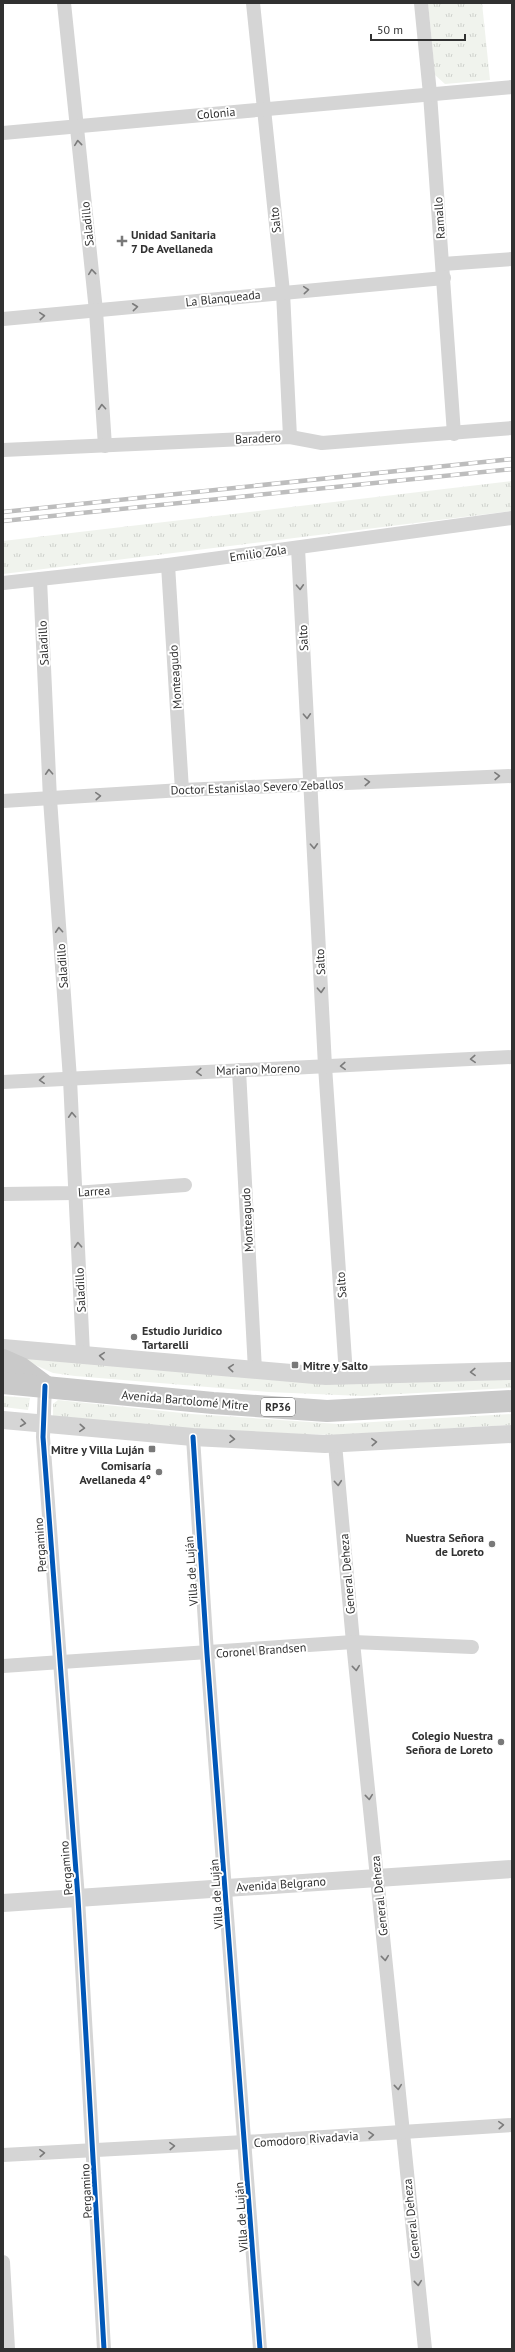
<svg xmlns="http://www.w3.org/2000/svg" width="515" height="2352" viewBox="0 0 515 2352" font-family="'PT Sans',sans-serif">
	<defs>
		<pattern id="park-tufts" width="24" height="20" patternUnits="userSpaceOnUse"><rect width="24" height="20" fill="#f0f3ed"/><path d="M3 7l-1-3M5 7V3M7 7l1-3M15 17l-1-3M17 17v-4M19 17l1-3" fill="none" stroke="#ced1cc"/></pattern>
	</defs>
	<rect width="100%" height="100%" fill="#fff"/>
	<g fill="url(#park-tufts)">
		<path d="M428 3H482L490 80 445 84 435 75Z"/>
		<path d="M512 481V511L3 574V541Z"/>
		<path d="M13 1355 512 1377V1388L362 1396 268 1392 75 1376 53 1373Z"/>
		<path d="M3 1396 30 1398 28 1410 3 1407Z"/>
		<path d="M58 1400 192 1414 339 1424 512 1414V1425L337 1435 192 1431 53 1417V1404Z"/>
	</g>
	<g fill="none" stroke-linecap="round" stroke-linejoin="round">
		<g stroke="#d5d5d5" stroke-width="14">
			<path d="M64 3 96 311 105 446"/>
			<path d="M253 3 283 292 290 437"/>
			<path d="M421 3 430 94 454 434"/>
			<path d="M3 133 512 87"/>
			<path d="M443 264 512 259"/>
			<path d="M3 319 444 278"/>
			<path d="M3 450 290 437 322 443 512 428"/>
			<path d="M298 548 325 1066 346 1375"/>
			<path d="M168 565 182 790"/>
			<path d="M40 579 50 799 70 1079 83 1354"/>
			<path d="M3 583 168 565 512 518"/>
			<path d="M3 801 182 790 512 776"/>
			<path d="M239 1070 255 1370"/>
			<path d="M3 1082 512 1057"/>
			<path d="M3 1194 75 1193 185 1185"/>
			<path d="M45 1386 43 1437 78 1898 104 2349"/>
			<path d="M193 1437 207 1654 260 2349"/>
			<path d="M335 1444 353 1642 425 2349"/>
			<path d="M3 1666 353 1642 472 1647"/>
			<path d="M3 2155 245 2142 512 2125"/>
			<path d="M3 2262 8 2349"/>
		</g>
		<g stroke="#d5d5d5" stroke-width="18">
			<path d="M3 1348 326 1376 512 1371"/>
			<path d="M3 1420 193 1437 325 1444 512 1434"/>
			<path d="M3 1903 512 1869"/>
		</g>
		<g stroke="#c9c9c9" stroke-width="22">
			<path d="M3 1360 21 1368 45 1386"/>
			<path d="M3 1383 213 1403 327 1411 512 1401"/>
		</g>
		<g stroke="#bdbdbd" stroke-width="4.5">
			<g id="rail">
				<path d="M3 512 512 459"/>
				<path d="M3 521 512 469"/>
			</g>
		</g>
		<use href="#rail" stroke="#fff" stroke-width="3" stroke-dasharray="9" stroke-linecap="butt"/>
		<g stroke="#fff" stroke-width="8">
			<g id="cycleway">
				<path d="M45 1386 43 1437 78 1898 104 2349"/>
				<path d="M193 1437 207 1654 260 2349"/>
			</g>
		</g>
		<use href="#cycleway" stroke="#0057b8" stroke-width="5"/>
	</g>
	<defs><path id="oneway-chevron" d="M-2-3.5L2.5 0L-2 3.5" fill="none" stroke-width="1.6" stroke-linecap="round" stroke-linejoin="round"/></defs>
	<g stroke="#7b7b7b">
		<use href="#oneway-chevron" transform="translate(78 143) rotate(-96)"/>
		<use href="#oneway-chevron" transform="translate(92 272) rotate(-96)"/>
		<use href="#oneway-chevron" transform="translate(306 290) rotate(-5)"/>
		<use href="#oneway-chevron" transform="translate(135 307) rotate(-6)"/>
		<use href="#oneway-chevron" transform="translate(42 316) rotate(-5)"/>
		<use href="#oneway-chevron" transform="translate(102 407) rotate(-94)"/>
		<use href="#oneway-chevron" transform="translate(300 587) rotate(87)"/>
		<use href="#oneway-chevron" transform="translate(307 716) rotate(87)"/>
		<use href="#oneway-chevron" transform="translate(49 772) rotate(-93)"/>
		<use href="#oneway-chevron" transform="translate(497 776) rotate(-2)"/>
		<use href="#oneway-chevron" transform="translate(367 782) rotate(-3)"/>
		<use href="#oneway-chevron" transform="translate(98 796) rotate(-4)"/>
		<use href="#oneway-chevron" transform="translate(314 846) rotate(87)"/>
		<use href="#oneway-chevron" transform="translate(59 930) rotate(-94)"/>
		<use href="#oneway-chevron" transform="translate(321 990) rotate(87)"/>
		<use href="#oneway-chevron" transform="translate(473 1059) rotate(177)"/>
		<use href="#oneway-chevron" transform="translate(343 1066) rotate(177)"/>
		<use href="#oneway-chevron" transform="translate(199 1072) rotate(177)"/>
		<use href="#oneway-chevron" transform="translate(42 1080) rotate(177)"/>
		<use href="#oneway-chevron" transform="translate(72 1115) rotate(-93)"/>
		<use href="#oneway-chevron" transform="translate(78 1245) rotate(-93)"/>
		<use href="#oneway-chevron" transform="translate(102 1356) rotate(-175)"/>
		<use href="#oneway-chevron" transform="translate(231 1368) rotate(-175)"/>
		<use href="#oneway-chevron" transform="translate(473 1372) rotate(178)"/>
		<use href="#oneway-chevron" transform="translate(23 1423) rotate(7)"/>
		<use href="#oneway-chevron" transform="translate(82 1428) rotate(4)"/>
		<use href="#oneway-chevron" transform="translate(232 1439) rotate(3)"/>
		<use href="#oneway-chevron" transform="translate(374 1442) rotate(-3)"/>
		<use href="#oneway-chevron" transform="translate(338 1483) rotate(85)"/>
		<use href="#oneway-chevron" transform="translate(356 1668) rotate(84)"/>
		<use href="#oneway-chevron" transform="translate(369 1797) rotate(84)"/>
		<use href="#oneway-chevron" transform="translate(385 1958) rotate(84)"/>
		<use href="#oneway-chevron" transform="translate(398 2087) rotate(84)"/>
		<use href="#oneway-chevron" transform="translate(501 2125) rotate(-4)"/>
		<use href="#oneway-chevron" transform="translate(371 2135) rotate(-4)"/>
		<use href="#oneway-chevron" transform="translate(172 2146) rotate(-3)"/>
		<use href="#oneway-chevron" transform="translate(42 2153) rotate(-3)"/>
		<use href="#oneway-chevron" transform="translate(418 2283) rotate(84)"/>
	</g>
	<g fill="#797979" stroke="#fff" stroke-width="1.5">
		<path d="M120 235h4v4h4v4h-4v4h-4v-4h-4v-4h4z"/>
		<circle cx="134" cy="1337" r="4"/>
		<rect x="291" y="1361" width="8" height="8" rx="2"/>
		<rect x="148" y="1445" width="8" height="8" rx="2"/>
		<circle cx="159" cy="1472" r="4"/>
		<circle cx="492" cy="1544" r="4"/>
		<circle cx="501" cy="1742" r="4"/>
	</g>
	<g text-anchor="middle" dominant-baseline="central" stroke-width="4" stroke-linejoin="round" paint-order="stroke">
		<rect fill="#fff" stroke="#6f6f6f" stroke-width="1" x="261" y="1398" width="34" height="18" rx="3"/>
		<g font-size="11" font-weight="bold" fill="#313131">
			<text x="278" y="1407">RP36</text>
		</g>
		<g font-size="12" fill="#313131" stroke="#fff">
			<text transform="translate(216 113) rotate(-5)">Colonia</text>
			<text transform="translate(439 218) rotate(-94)">Ramallo</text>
			<text transform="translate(275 220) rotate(-96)">Salto</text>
			<text transform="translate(87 224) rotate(-96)">Saladillo</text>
			<text transform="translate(223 298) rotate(-6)">La Blanqueada</text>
			<text transform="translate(258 438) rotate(-3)">Baradero</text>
			<text transform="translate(258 553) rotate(-8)">Emilio Zola</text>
			<text transform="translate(303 638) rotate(-93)">Salto</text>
			<text transform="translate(43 643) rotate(-93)">Saladillo</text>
			<text transform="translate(175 677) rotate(-94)">Monteagudo</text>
			<text transform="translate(257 787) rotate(-2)">Doctor Estanislao Severo Zeballos</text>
			<text transform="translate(320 962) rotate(-93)">Salto</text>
			<text transform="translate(62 966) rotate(-94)">Saladillo</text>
			<text transform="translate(258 1069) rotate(-2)">Mariano Moreno</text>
			<text transform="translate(94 1191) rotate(-4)">Larrea</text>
			<text transform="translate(247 1220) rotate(-93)">Monteagudo</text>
			<text transform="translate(341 1285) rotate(-94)">Salto</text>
			<text transform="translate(80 1290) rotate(-93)">Saladillo</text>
			<text transform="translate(185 1400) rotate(5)">Avenida Bartolomé Mitre</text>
			<text transform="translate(40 1545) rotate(-94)">Pergamino</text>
			<text transform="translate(191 1571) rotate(-94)">Villa de Luján</text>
			<text transform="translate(347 1574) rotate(-95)">General Deheza</text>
			<text transform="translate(261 1650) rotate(-4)">Coronel Brandsen</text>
			<text transform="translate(66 1868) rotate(-95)">Pergamino</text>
			<text transform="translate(281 1884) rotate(-4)">Avenida Belgrano</text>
			<text transform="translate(216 1894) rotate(-94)">Villa de Luján</text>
			<text transform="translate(379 1896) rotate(-96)">General Deheza</text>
			<text transform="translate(306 2139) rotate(-4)">Comodoro Rivadavia</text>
			<text transform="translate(86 2191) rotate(-93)">Pergamino</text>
			<text transform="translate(241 2217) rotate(-94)">Villa de Luján</text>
			<text transform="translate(411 2219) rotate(-96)">General Deheza</text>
		</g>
		<g font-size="12" font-weight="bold" fill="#313131" stroke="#fff" text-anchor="end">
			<text x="131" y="234" text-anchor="start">Unidad Sanitaria<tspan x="131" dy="14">7 De Avellaneda</tspan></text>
			<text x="142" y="1330" text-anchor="start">Estudio Juridico<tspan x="142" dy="14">Tartarelli</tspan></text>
			<text x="303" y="1365" text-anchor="start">Mitre y Salto</text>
			<text x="144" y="1449">Mitre y Villa Luján</text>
			<text x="151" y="1465">Comisaría<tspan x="151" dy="14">Avellaneda 4°</tspan></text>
			<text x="484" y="1537">Nuestra Señora<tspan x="484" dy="14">de Loreto</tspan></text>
			<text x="493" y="1735">Colegio Nuestra<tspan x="493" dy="14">Señora de Loreto</tspan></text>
		</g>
	</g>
	<rect width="515" height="2352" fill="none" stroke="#313131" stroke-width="8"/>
	<path d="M371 34v6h94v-6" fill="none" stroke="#313131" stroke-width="2"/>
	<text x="377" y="34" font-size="12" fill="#313131" stroke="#ffffff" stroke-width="3" paint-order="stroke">50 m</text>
</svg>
